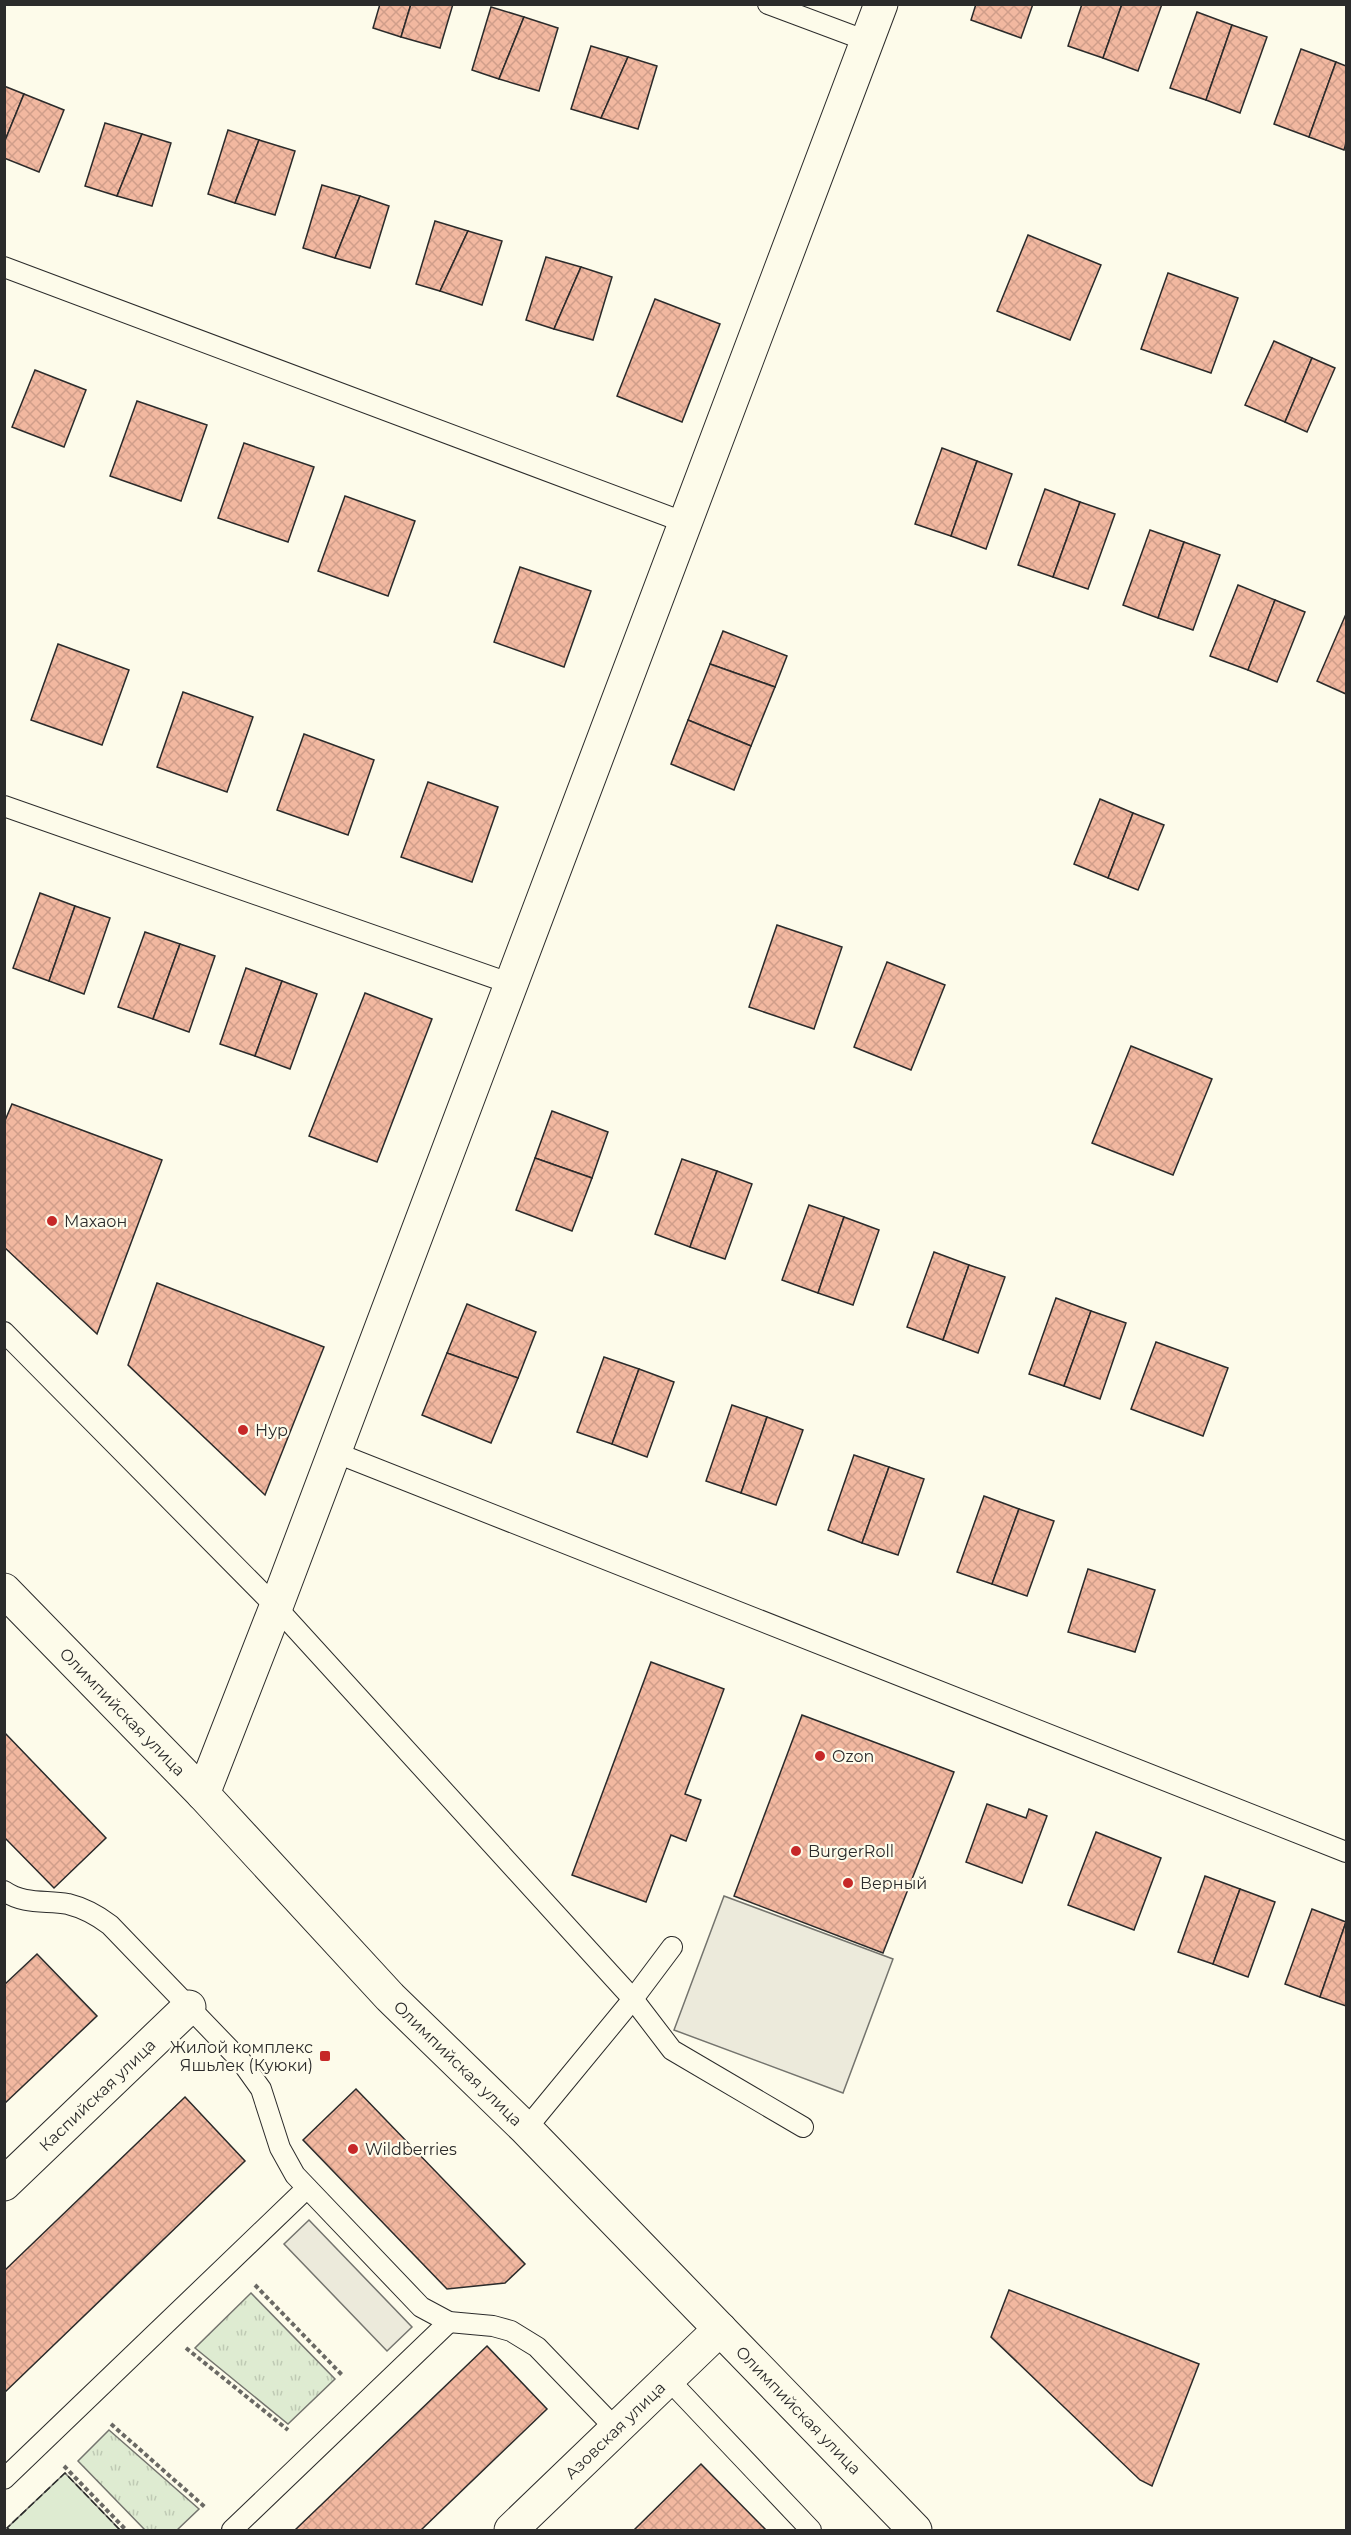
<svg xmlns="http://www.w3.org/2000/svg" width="1351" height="2535" viewBox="0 0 1351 2535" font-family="Montserrat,sans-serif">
	<defs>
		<pattern id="park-tufts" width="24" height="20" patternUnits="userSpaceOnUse" patternTransform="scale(1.5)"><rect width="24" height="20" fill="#deebd1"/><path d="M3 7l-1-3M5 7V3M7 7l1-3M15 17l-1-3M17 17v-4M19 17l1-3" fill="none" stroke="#bfcab4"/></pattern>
		<pattern id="building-cross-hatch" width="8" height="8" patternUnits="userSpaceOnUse" patternTransform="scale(1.5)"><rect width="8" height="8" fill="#f2b8a0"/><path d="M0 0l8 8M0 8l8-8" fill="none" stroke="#d09e8a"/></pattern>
	</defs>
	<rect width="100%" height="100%" fill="#fdfbea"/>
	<path fill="#deebd1" stroke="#74746e" stroke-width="1.5" d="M65 2473 120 2530H10L7 2528Z"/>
	<g fill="url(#park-tufts)" stroke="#74746e" stroke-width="1.5">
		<path d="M251 2293 335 2379 288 2424 195 2348Z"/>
		<path d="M109 2430 199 2509 177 2530H145L78 2461Z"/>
	</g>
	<g fill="#eceadb" stroke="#74746e" stroke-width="1.5">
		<path d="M724 1896 893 1959 843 2093 674 2030Z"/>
		<path d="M309 2220 412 2327 387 2351 284 2244Z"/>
	</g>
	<g fill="url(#building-cross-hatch)" stroke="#2b2b2b" stroke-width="1.5">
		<path d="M380 4H411L401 37 373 28Z"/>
		<path d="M411 4H453L440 48 401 37Z"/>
		<path d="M976 4H1033L1021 38 971 20Z"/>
		<path d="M1082 4H1122L1103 58 1068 46Z"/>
		<path d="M1122 4H1162L1138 71 1103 58Z"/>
		<path d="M491 7 524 17 499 79 472 70Z"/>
		<path d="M1197 12 1232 25 1206 100 1170 88Z"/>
		<path d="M524 17 558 28 539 91 499 79Z"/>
		<path d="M1232 25 1267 37 1240 113 1206 100Z"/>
		<path d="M591 46 628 57 601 118 571 109Z"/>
		<path d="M1301 49 1336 62 1309 137 1274 124Z"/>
		<path d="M628 57 657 66 638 129 601 118Z"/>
		<path d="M1336 62 1346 66V143L1344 150 1309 137Z"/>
		<path d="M4 86 24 94 4 143Z"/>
		<path d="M24 94 64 110 39 172 4 158V143Z"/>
		<path d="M105 123 142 134 117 196 85 186Z"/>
		<path d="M228 130 259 140 235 203 208 194Z"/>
		<path d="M142 134 171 143 152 206 117 196Z"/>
		<path d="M259 140 295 151 275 215 235 203Z"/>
		<path d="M322 185 360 196 335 258 303 248Z"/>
		<path d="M360 196 389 206 370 268 335 258Z"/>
		<path d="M435 221 468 231 440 291 416 284Z"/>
		<path d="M468 231 502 241 482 305 440 291Z"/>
		<path d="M1028 235 1101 265 1070 340 997 311Z"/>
		<path d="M546 257 581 267 554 329 526 320Z"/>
		<path d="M581 267 612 277 593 340 554 329Z"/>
		<path d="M1168 273 1238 298 1211 373 1141 349Z"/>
		<path d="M655 299 720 324 682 422 617 396Z"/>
		<path d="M1274 341 1312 358 1285 422 1245 405Z"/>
		<path d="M1312 358 1335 368 1307 432 1285 422Z"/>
		<path d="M35 370 86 390 64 447 12 427Z"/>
		<path d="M137 401 207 425 181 501 110 476Z"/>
		<path d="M244 443 314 467 288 542 218 518Z"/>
		<path d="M942 448 977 461 951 536 915 524Z"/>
		<path d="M977 461 1012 474 986 549 951 536Z"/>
		<path d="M1045 489 1080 502 1053 577 1018 565Z"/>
		<path d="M345 496 415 521 388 596 318 571Z"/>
		<path d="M1080 502 1115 514 1088 589 1053 577Z"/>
		<path d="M1150 530 1184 542 1158 618 1123 605Z"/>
		<path d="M1184 542 1220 555 1193 630 1158 618Z"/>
		<path d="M520 567 591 591 564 667 494 642Z"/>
		<path d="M1238 585 1275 600 1248 670 1210 656Z"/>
		<path d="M1275 600 1305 612 1277 682 1248 670Z"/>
		<path d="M1346 614V694L1317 681Z"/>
		<path d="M723 631 787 656 775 687 710 664Z"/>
		<path d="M58 644 129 670 102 745 31 720Z"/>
		<path d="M710 664 775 687 751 746 688 720Z"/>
		<path d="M183 692 253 717 227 792 157 767Z"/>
		<path d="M688 720 751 746 734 790 671 764Z"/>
		<path d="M304 734 374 760 348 835 277 810Z"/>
		<path d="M428 782 498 807 472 882 401 857Z"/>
		<path d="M1100 799 1133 813 1108 878 1074 864Z"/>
		<path d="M1133 813 1164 825 1138 890 1108 878Z"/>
		<path d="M40 893 75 906 49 981 13 968Z"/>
		<path d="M75 906 110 918 84 994 49 981Z"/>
		<path d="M777 925 842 947 814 1029 749 1007Z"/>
		<path d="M145 932 180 944 153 1019 118 1007Z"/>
		<path d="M180 944 215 956 189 1032 153 1019Z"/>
		<path d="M887 962 945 985 911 1070 854 1047Z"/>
		<path d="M246 968 282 981 255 1056 220 1044Z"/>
		<path d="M282 981 317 994 290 1069 255 1056Z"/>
		<path d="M365 993 432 1019 377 1162 309 1136Z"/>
		<path d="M1131 1046 1212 1079 1173 1175 1092 1143Z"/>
		<path d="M12 1104 162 1160 97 1334 4 1247V1123Z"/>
		<path d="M552 1111 608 1132 592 1178 535 1158Z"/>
		<path d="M535 1158 592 1178 572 1231 516 1210Z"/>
		<path d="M682 1159 717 1171 690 1247 655 1234Z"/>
		<path d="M717 1171 752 1184 725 1259 690 1247Z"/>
		<path d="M809 1205 844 1217 818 1293 782 1280Z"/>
		<path d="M844 1217 879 1230 853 1305 818 1293Z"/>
		<path d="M934 1252 969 1265 943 1340 907 1327Z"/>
		<path d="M969 1265 1005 1277 978 1353 943 1340Z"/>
		<path d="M157 1283 324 1347 265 1495 128 1365Z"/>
		<path d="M1056 1298 1091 1311 1064 1386 1029 1374Z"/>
		<path d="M467 1304 536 1332 518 1378 447 1353Z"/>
		<path d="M1091 1311 1126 1323 1100 1399 1064 1386Z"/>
		<path d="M1156 1342 1228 1368 1203 1436 1131 1409Z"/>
		<path d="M447 1353 518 1378 491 1443 422 1415Z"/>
		<path d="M604 1357 639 1369 612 1444 577 1432Z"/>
		<path d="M639 1369 674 1382 647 1457 612 1444Z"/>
		<path d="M732 1405 767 1417 741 1493 706 1481Z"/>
		<path d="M767 1417 803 1430 776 1505 741 1493Z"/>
		<path d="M854 1455 889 1467 862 1543 828 1530Z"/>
		<path d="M889 1467 924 1479 898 1555 862 1543Z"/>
		<path d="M984 1496 1019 1509 992 1584 957 1572Z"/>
		<path d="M1019 1509 1054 1521 1027 1596 992 1584Z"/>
		<path d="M1088 1569 1155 1590 1135 1652 1068 1632Z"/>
		<path d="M651 1662 724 1689 685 1794 701 1800 686 1841 671 1835 646 1902 572 1875Z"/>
		<path d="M802 1715 954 1772 883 1953 734 1896Z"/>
		<path d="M4 1732 106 1838 54 1888 4 1837Z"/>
		<path d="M987 1804 1026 1818 1029 1809 1047 1816 1022 1883 966 1862Z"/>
		<path d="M1096 1832 1161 1858 1134 1930 1068 1905Z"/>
		<path d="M1205 1876 1240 1889 1213 1964 1178 1952Z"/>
		<path d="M1240 1889 1275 1902 1248 1977 1213 1964Z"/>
		<path d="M1312 1909 1346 1922 1320 1997 1285 1984Z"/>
		<path d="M1346 1922V2006L1320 1997Z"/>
		<path d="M37 1954 97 2016 4 2104V1985Z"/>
		<path d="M356 2089 525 2264 505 2283 447 2289 303 2140Z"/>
		<path d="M185 2097 245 2161 4 2393V2271Z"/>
		<path d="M1009 2290 1199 2364 1152 2486 1140 2480 991 2337Z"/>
		<path d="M487 2346 547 2409 421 2530H295Z"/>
		<path d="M701 2464 766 2530H634Z"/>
	</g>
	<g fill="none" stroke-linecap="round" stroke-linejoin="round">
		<g stroke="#2b2b2b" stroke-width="22">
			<g id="service">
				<path d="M768 4 867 41"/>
				<path d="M4 267 686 523"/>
				<path d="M4 806 509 983"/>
				<path d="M4 1332 276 1607 633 1999 672 2050 803 2127"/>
				<path d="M334 1452 1346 1852"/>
				<path d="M4 1891C24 1905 46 1900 68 1904 84 1908 97 1915 110 1925L241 2061 261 2089 280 2148 295 2175 421 2307 449 2322 493 2326 511 2331 537 2347 616 2429"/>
				<path d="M526 2129 633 1999 672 1947"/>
				<path d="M668 2379 811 2530"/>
				<path d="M4 2479 307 2188"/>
				<path d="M232 2530 449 2322"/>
			</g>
		</g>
		<g stroke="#2b2b2b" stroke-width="35">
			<g id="minor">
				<path d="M203 1794 276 1607 881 4"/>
				<path id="s1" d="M4 2184 189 2007"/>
				<path id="s2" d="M511 2530 720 2329"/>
			</g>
		</g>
		<g stroke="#2b2b2b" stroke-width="35">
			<g id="tertiary">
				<path id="s3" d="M4 1590 203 1794 390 1997 526 2129 915 2530"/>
			</g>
		</g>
		<g stroke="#6a6964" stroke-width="4" stroke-dasharray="4.5 3" stroke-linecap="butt">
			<path d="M255 2285 343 2376"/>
			<path d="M186 2348 288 2430"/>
			<path d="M111 2424 206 2508"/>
			<path d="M64 2466 126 2530"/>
		</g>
		<use href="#service" stroke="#fdfbea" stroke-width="20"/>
		<use href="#minor" stroke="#fdfbea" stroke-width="33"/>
		<use href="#tertiary" stroke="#fdfbea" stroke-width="33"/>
		<path stroke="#2b2b2b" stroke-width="1.5" stroke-dasharray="8 3" stroke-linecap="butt" d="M10 2530 7 2528 65 2473 120 2530"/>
	</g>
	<g fill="#c62828" stroke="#fdfbea" stroke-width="2">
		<circle cx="52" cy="1221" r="6"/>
		<circle cx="243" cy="1430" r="6"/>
		<circle cx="820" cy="1756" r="6"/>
		<circle cx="796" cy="1851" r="6"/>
		<circle cx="848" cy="1883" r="6"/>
		<rect x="319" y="2050" width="12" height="12" rx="3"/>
		<circle cx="353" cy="2149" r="6"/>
	</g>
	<g text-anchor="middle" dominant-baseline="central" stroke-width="4.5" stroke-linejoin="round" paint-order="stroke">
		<g font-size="16" fill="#2b2b2b" stroke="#fdfbea" text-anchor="start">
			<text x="64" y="1221">Махаон</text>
			<text x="255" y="1430">Нур</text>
			<text x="832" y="1756">Ozon</text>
			<text x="808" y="1851">BurgerRoll</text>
			<text x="860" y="1883">Верный</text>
			<text x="313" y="2047" text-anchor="end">Жилой комплекс<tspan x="313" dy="18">Яшьлек (Куюки)</tspan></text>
			<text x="365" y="2149">Wildberries</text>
		</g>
		<g font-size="16" fill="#2b2b2b" stroke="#fdfbea">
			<text stroke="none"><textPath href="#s3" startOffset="170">Олимпийская улица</textPath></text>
			<text stroke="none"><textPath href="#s3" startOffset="656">Олимпийская улица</textPath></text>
			<text stroke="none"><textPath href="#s1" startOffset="129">Каспийская улица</textPath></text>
			<text stroke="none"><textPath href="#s3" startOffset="1142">Олимпийская улица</textPath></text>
			<text stroke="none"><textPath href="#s2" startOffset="144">Азовская улица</textPath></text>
		</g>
	</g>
	<rect width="1351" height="2535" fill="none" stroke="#2b2b2b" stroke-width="12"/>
</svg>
